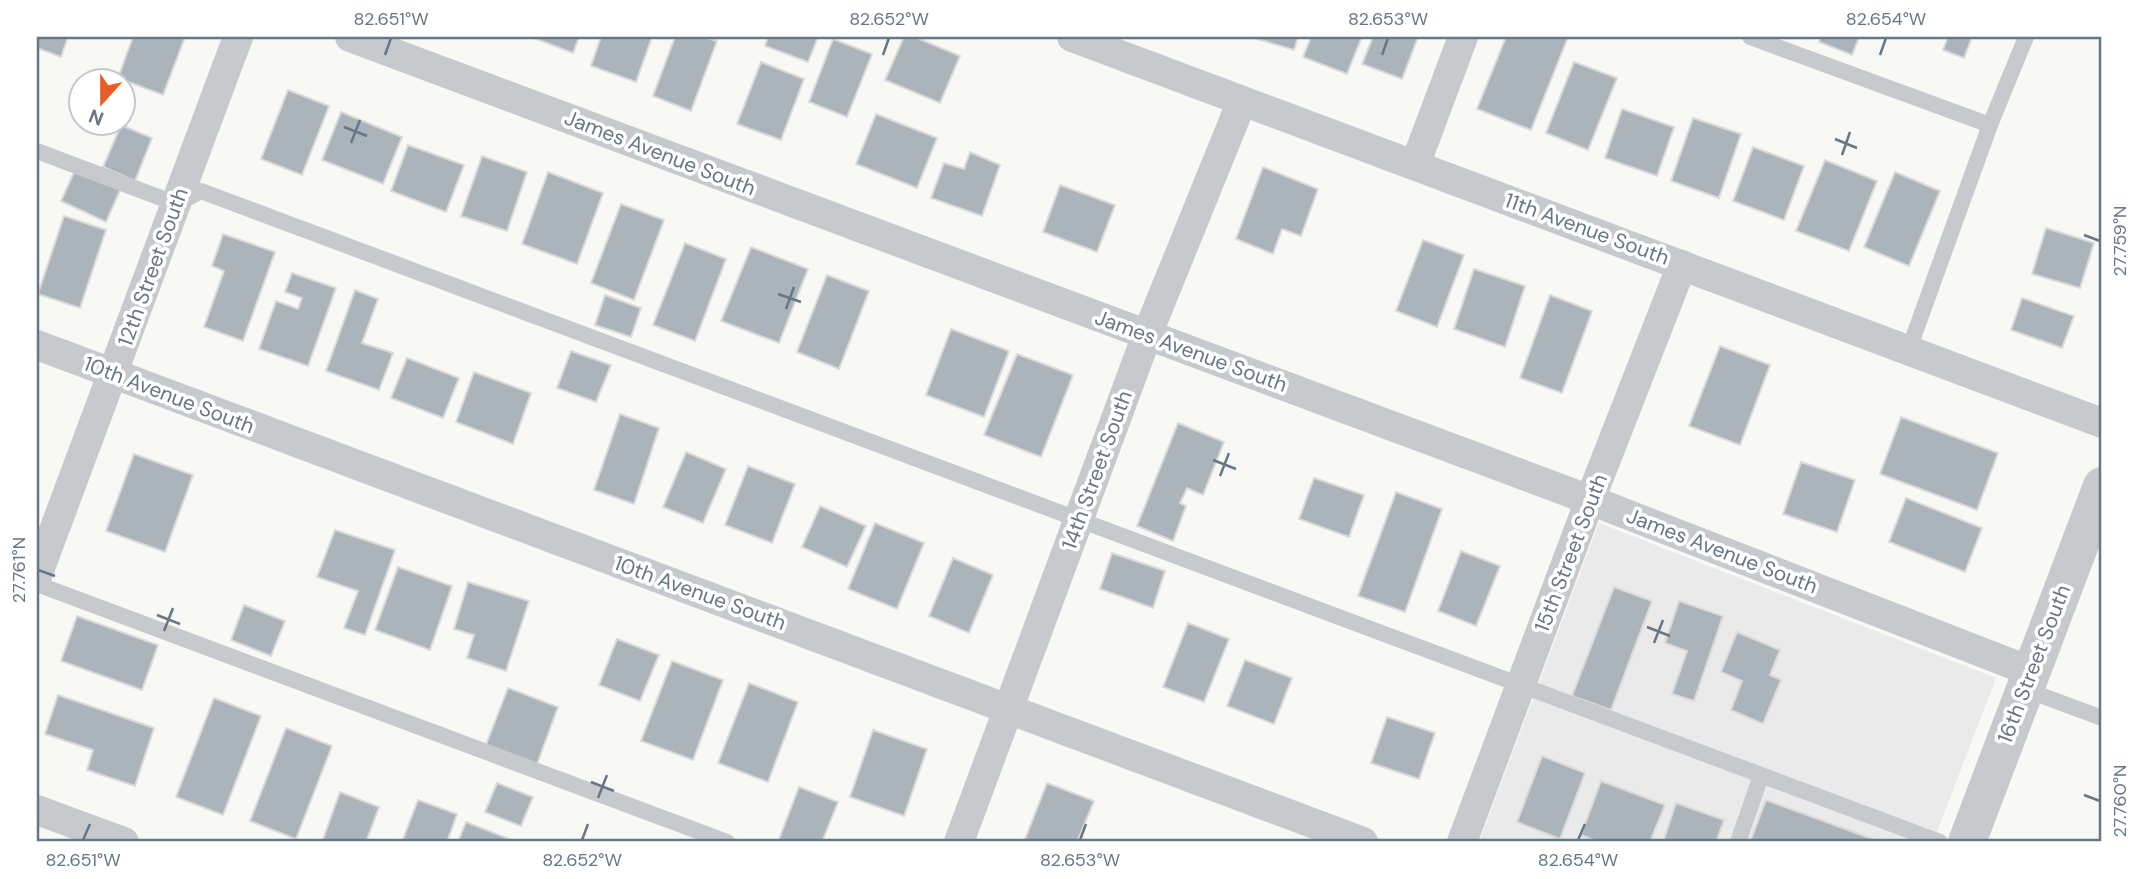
<svg xmlns="http://www.w3.org/2000/svg" width="2139" height="879" viewBox="0 0 2139 879" font-family="'DM Sans',sans-serif">
	<rect width="100%" height="100%" fill="#f8f8f5"/>
	<path fill="#e9eae9" d="M1599 523 1996 678 1933 842H1479Z"/>
	<g fill="#acb4bb" stroke="#dadad8" stroke-width="2">
		<path d="M37 37H68L61 57 37 48Z"/>
		<path d="M133 37H185L163 95 118 78Z"/>
		<path d="M531 37H579L573 53Z"/>
		<path d="M601 37H652L636 82 591 66Z"/>
		<path d="M675 37H704L717 41 691 111 653 96Z"/>
		<path d="M768 37H818L808 62 765 46Z"/>
		<path d="M904 37H915L960 56 940 103 885 80Z"/>
		<path d="M1251 37H1298L1294 50Z"/>
		<path d="M1311 37H1362L1347 74 1303 57Z"/>
		<path d="M1373 37H1418L1402 79 1362 64Z"/>
		<path d="M1506 37H1568L1531 130 1477 109Z"/>
		<path d="M1821 37H1859L1852 55 1819 42Z"/>
		<path d="M1948 37H1972L1964 58 1943 50Z"/>
		<path d="M833 39 872 54 847 117 809 102Z"/>
		<path d="M761 62 804 79 781 140 737 124Z"/>
		<path d="M1574 62 1617 78 1588 150 1546 133Z"/>
		<path d="M288 90 329 106 302 175 261 159Z"/>
		<path d="M1622 109 1674 127 1657 176 1605 158Z"/>
		<path d="M341 112 402 137 383 184 322 160Z"/>
		<path d="M876 114 937 138 917 188 856 164Z"/>
		<path d="M1693 118 1741 134 1719 198 1671 181Z"/>
		<path d="M121 125 152 138 135 181 103 167Z"/>
		<path d="M408 145 464 165 446 212 391 191Z"/>
		<path d="M1753 147 1804 166 1784 220 1733 201Z"/>
		<path d="M970 152 1000 165 982 216 931 198 944 163 964 169Z"/>
		<path d="M482 156 527 172 507 231 461 216Z"/>
		<path d="M1825 160 1877 181 1849 251 1796 231Z"/>
		<path d="M1263 167 1318 189 1301 236 1282 229 1273 254 1236 239Z"/>
		<path d="M76 168 121 188 106 222 61 201Z"/>
		<path d="M548 172 603 193 577 264 522 244Z"/>
		<path d="M1895 172 1940 191 1909 266 1864 247Z"/>
		<path d="M1060 185 1115 205 1097 252 1043 232Z"/>
		<path d="M621 204 664 220 634 300 591 283Z"/>
		<path d="M64 216 106 230 80 308 38 294Z"/>
		<path d="M2046 228 2094 243 2080 288 2032 274Z"/>
		<path d="M223 234 275 252 243 341 204 327 224 271 212 266Z"/>
		<path d="M1423 240 1464 255 1437 327 1396 311Z"/>
		<path d="M685 243 726 259 695 341 653 325Z"/>
		<path d="M751 247 808 269 779 343 721 321Z"/>
		<path d="M1474 269 1525 286 1505 347 1454 329Z"/>
		<path d="M292 273 336 288 308 366 259 349 276 301 298 309 302 298 285 292Z"/>
		<path d="M827 275 869 291 839 369 797 352Z"/>
		<path d="M355 290 378 299 362 343 393 353 379 390 326 371Z"/>
		<path d="M605 295 641 308 631 337 595 325Z"/>
		<path d="M1550 295 1592 311 1562 393 1520 378Z"/>
		<path d="M2022 298 2074 316 2062 348 2011 330Z"/>
		<path d="M951 329 1009 351 984 417 926 395Z"/>
		<path d="M1720 346 1770 365 1740 445 1689 426Z"/>
		<path d="M571 351 611 365 596 402 557 388Z"/>
		<path d="M1017 354 1073 375 1041 457 984 435Z"/>
		<path d="M407 358 459 378 443 418 391 398Z"/>
		<path d="M474 372 531 393 513 444 456 422Z"/>
		<path d="M620 414 659 428 634 504 594 490Z"/>
		<path d="M1901 417 1998 453 1977 510 1880 474Z"/>
		<path d="M1178 423 1224 442 1203 495 1187 488 1180 503 1186 506 1173 541 1137 526Z"/>
		<path d="M686 452 726 469 703 523 663 507Z"/>
		<path d="M134 454 193 475 165 552 106 531Z"/>
		<path d="M1801 462 1855 480 1837 532 1783 514Z"/>
		<path d="M748 466 795 484 772 543 725 525Z"/>
		<path d="M1314 478 1364 495 1349 537 1299 519Z"/>
		<path d="M1396 492 1442 509 1405 612 1358 596Z"/>
		<path d="M1906 498 1982 528 1965 572 1889 542Z"/>
		<path d="M820 506 866 526 847 567 802 547Z"/>
		<path d="M875 523 924 543 897 609 848 589Z"/>
		<path d="M335 530 395 550 365 635 344 628 358 591 317 577Z"/>
		<path d="M1461 551 1500 566 1476 626 1438 611Z"/>
		<path d="M1112 553 1165 571 1153 608 1100 589Z"/>
		<path d="M953 558 993 575 969 633 929 616Z"/>
		<path d="M398 567 452 586 430 650 375 630Z"/>
		<path d="M468 582 529 601 506 671 467 658 474 635 454 629Z"/>
		<path d="M1614 587 1652 601 1611 710 1572 696Z"/>
		<path d="M1679 601 1723 616 1694 701 1672 694 1687 651 1665 643Z"/>
		<path d="M244 605 285 621 271 656 231 640Z"/>
		<path d="M77 616 158 645 142 690 61 661Z"/>
		<path d="M1188 623 1229 639 1204 702 1163 687Z"/>
		<path d="M1737 632 1780 650 1770 675 1781 680 1763 724 1731 710 1742 681 1721 672Z"/>
		<path d="M617 639 659 655 640 701 599 685Z"/>
		<path d="M1245 660 1292 678 1274 724 1227 706Z"/>
		<path d="M672 661 723 680 693 760 641 741Z"/>
		<path d="M749 683 798 702 768 782 718 763Z"/>
		<path d="M508 688 558 707 537 764 486 745Z"/>
		<path d="M58 695 154 728 135 786 87 770 93 750 45 734Z"/>
		<path d="M214 698 261 716 223 815 176 797Z"/>
		<path d="M1387 717 1435 733 1419 779 1371 763Z"/>
		<path d="M286 728 332 746 296 839 250 821Z"/>
		<path d="M873 730 927 749 904 816 850 797Z"/>
		<path d="M1542 756 1585 773 1560 839 1517 822Z"/>
		<path d="M1601 781 1665 805 1650 842H1599L1581 835Z"/>
		<path d="M497 783 533 797 521 826 485 812Z"/>
		<path d="M1047 783 1094 801 1077 842H1024Z"/>
		<path d="M799 787 838 802 822 842H778Z"/>
		<path d="M340 792 379 807 366 842H322Z"/>
		<path d="M418 800 457 814 447 842H402Z"/>
		<path d="M1766 800 1878 841 1877 842H1750Z"/>
		<path d="M1676 803 1724 820 1716 842H1663Z"/>
		<path d="M466 822 517 842H458Z"/>
	</g>
	<g fill="none" stroke-linecap="round" stroke-linejoin="round">
		<g stroke="#c6cacd" stroke-width="16">
			<path d="M1750 37 1990 125"/>
			<path d="M37 151 177 204 201 191 1940 842"/>
			<path d="M1909 349 1990 125 2026 37"/>
			<path d="M37 584 727 842"/>
			<path d="M2024 689 2102 718"/>
			<path d="M1738 842 1761 776"/>
		</g>
		<g stroke="#c6cacd" stroke-width="30">
			<path d="M350 37 1590 500 2030 671"/>
			<path d="M1072 37 2102 423"/>
			<path d="M1415 165 1463 37"/>
			<path d="M37 345 1363 842"/>
			<path d="M37 576 238 37"/>
			<path d="M37 810 124 842"/>
			<path d="M959 842 1147 335 1242 101"/>
			<path d="M1462 842 1590 500 1682 265"/>
		</g>
		<path stroke="#c6cacd" stroke-width="38" d="M1967 842 2102 486"/>
	</g>
	<path fill="none" stroke="#667787" stroke-width="2.5" d="M385 55 391 38M883 55 889 38M1382 55 1388 38M1880 55 1886 38M344 127 367 136M1835 139 1857 148M351 143 360 120M1842 155 1850 132M2084 235 2100 241M778 294 801 302M786 309 794 287M1213 460 1236 469M1220 476 1229 453M38 570 55 576M157 615 180 624M1647 627 1670 636M164 631 173 608M1654 643 1663 620M591 782 614 791M2084 795 2100 801M598 798 607 775M83 840 90 824M582 840 588 824M1080 840 1086 824M1578 840 1585 824"/>
	<g text-anchor="middle" dominant-baseline="central" stroke-width="7" stroke-linejoin="round" paint-order="stroke">
		<g font-size="21" fill="#667787" stroke="#fff">
			<text transform="translate(660 153) rotate(21)">James Avenue South</text>
			<text transform="translate(1587 229) rotate(20)">11th Avenue South</text>
			<text transform="translate(153 267) rotate(-70)">12th Street South</text>
			<text transform="translate(1191 351) rotate(20)">James Avenue South</text>
			<text transform="translate(169 395) rotate(21)">10th Avenue South</text>
			<text transform="translate(1097 470) rotate(-70)">14th Street South</text>
			<text transform="translate(1722 551) rotate(21)">James Avenue South</text>
			<text transform="translate(1571 553) rotate(-69)">15th Street South</text>
			<text transform="translate(700 593) rotate(20)">10th Avenue South</text>
			<text transform="translate(2034 664) rotate(-69)">16th Street South</text>
		</g>
	</g>
	<rect width="2139" height="879" fill="none" stroke="#ffffff" stroke-width="77"/>
	<g transform="translate(102 102) rotate(201)"><circle r="33" fill="#ffffff" stroke="#c2c9cf" stroke-width="2"/>
	<path d="M0-5L12 26L0 18L-12 26Z" fill="#e85e26"/>
	<text y="-10" font-size="19" font-weight="bold" text-anchor="middle" fill="#667787">N</text>
	</g>
	<rect x="38" y="38" width="2062" height="802" fill="none" stroke="#667787" stroke-width="2.5"/>
	<g font-size="18" text-anchor="middle" fill="#667787">
		<text x="391" y="25">82.651°W</text>
		<text x="889" y="25">82.652°W</text>
		<text x="1388" y="25">82.653°W</text>
		<text x="1886" y="25">82.654°W</text>
		<text transform="translate(2120 241) rotate(-90)" y="6">27.759°N</text>
		<text transform="translate(19 570) rotate(-90)" y="6">27.761°N</text>
		<text transform="translate(2120 801) rotate(-90)" y="6">27.760°N</text>
		<text x="83" y="866">82.651°W</text>
		<text x="582" y="866">82.652°W</text>
		<text x="1080" y="866">82.653°W</text>
		<text x="1578" y="866">82.654°W</text>
	</g>
</svg>
